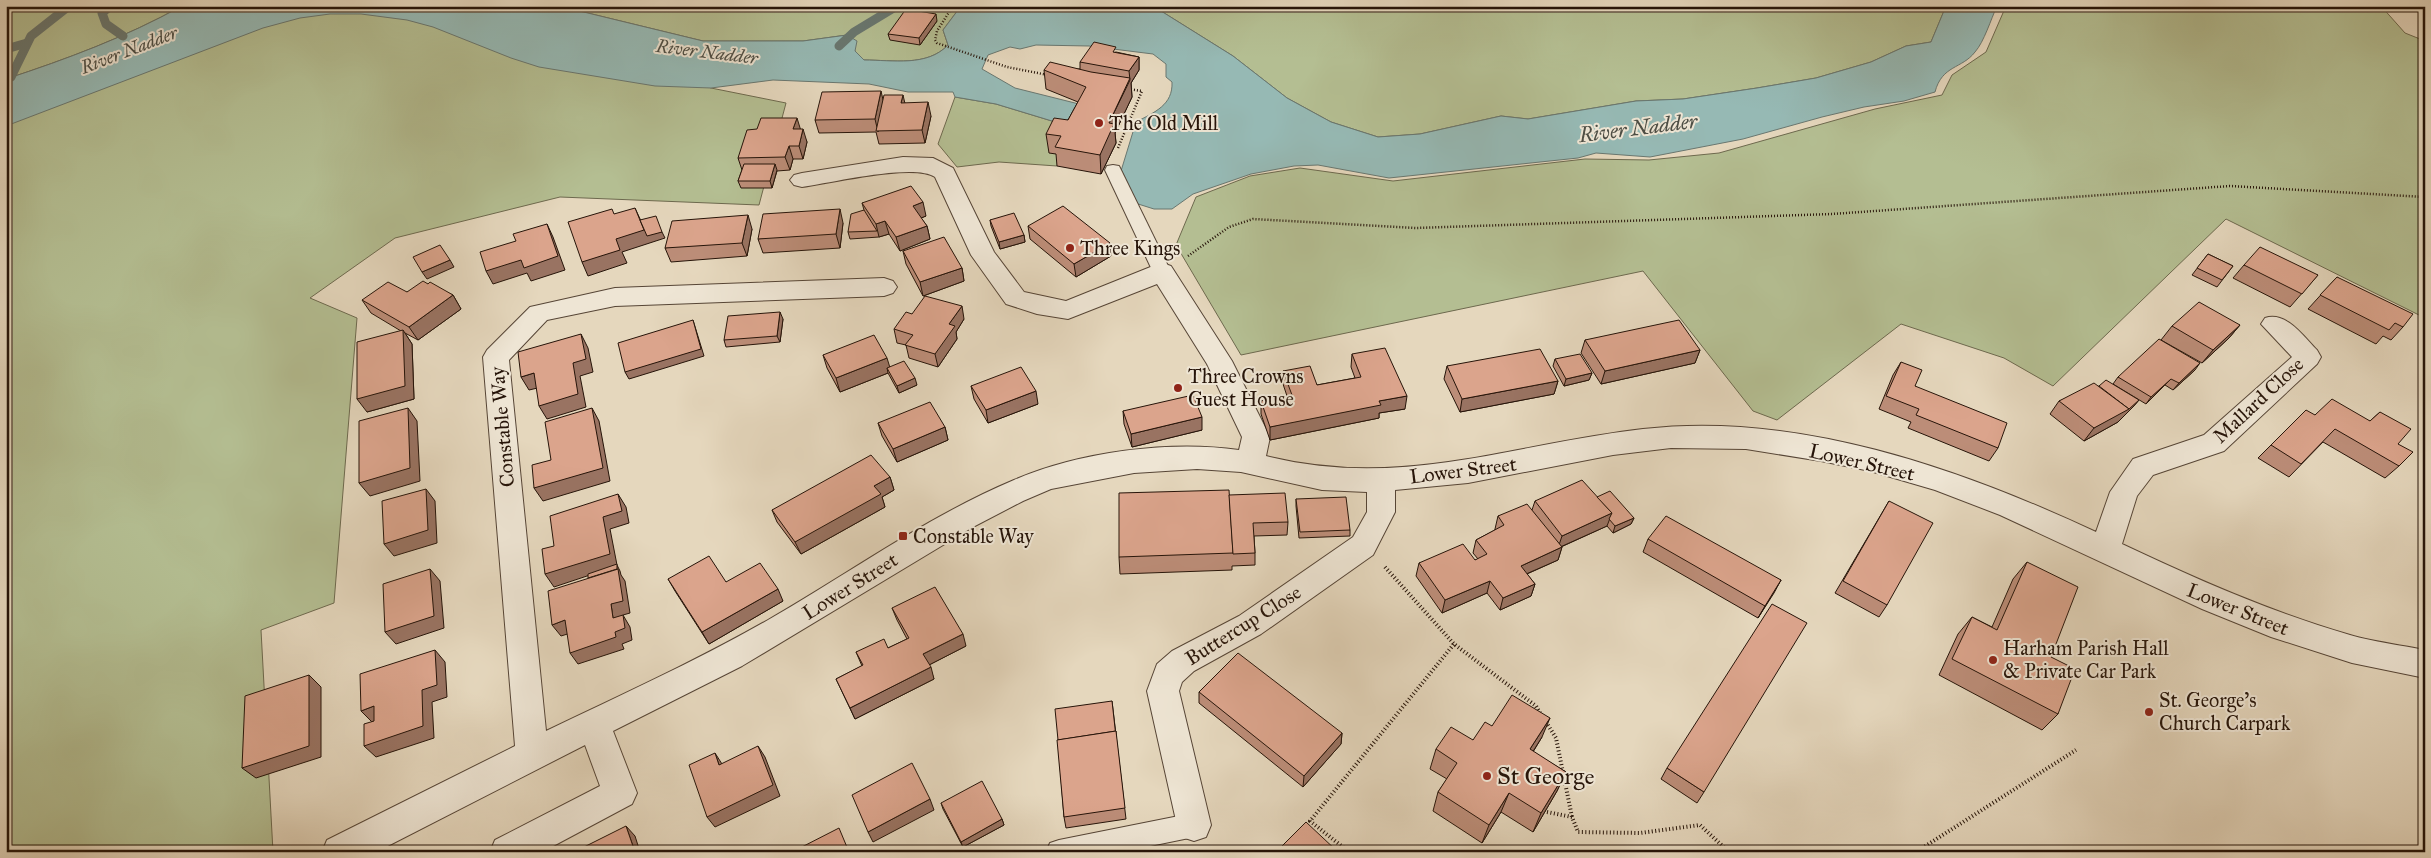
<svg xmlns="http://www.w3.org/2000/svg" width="2431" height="858" viewBox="0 0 2431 858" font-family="'IM FELL Great Primer',serif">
	<rect width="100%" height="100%" fill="#e5d7bd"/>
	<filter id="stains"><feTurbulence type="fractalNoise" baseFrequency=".004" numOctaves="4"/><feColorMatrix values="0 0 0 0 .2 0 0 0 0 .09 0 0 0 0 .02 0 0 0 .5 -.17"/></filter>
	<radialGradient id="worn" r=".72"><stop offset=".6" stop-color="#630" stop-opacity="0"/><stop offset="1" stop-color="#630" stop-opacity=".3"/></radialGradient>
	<g fill="#b4be92" stroke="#6d694e">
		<path d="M6 6H182C126 37 67 59 6 79Z"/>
		<path d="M332 6H454L711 88 786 103 759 205 560 197 395 238 310 298 357 318 334 603 261 630 273 852H6V113L235 27Z"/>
		<path d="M559 6H961L943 30 948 45C927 67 893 60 864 60L855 51 847 35 803 41H703Z"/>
		<path d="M1153 6H1946L1931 42 1906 46 1871 62 1816 78 1757 88 1683 99 1636 101 1528 119 1501 116 1420 134 1378 137 1331 122 1287 98 1233 56Z"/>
		<path d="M2006 6H2381L2405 33 2425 41V318L2226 219 2053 386 2004 358 1901 324 1777 420 1753 411 1643 271 1241 355 1176 245 1196 197 1250 176 1300 168 1393 181 1585 159 1649 160 1719 153 1875 109 1942 95 1952 75 1986 52Z"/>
		<path d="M955 97 996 104 1075 128 1049 152 1063 155 1057 166 999 162 957 167 938 144Z"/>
	</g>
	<path fill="#96b9b4" stroke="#697770" d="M182 6H559L703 41H803L847 35 857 41 855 51 864 60C893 60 927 67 948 45L943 30 961 6H1153L1233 56 1287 98 1331 122 1378 137 1420 134 1501 116 1528 119 1636 101 1683 99 1757 88 1816 78 1871 62 1906 46 1931 42 1946 6H1997C1991 19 1984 42 1975 52 1962 69 1942 65 1935 92L1904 101 1864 107 1822 117 1743 139 1650 157 1596 153 1578 158 1389 178 1318 165 1294 166 1251 174 1193 194 1172 209H1154L1135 203 1121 171 1136 122C1155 112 1173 105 1172 82L1166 77V64L1153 54 1089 46 1036 45 1020 49 1010 47 988 55 982 69 1015 88 1087 106 1075 128 996 104 955 97 953 92H908L869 84 773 80 711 88 655 86 539 67 511 58 433 27 407 20 361 14H330L300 18 263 28 6 126V79C67 59 126 37 182 6Z"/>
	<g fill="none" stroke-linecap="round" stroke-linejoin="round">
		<g stroke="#697770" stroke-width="9">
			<path d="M110 6 102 13 106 24 123 36"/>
			<path d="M839 46 854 32 897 6"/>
			<path d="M6 49 27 43"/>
			<path d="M11 77 31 36 69 6"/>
		</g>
		<g stroke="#564536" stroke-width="2">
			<g id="lane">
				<path d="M1113 165 1119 166 1121 170 1171 272 1168 276 1162 278 1156 276 1153 272 1105 170 1107 166Z"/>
				<path d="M1194 813 1203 817 1206 825 1203 833 1194 837 1121 852H1046L1050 843 1059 840Z"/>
			</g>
		</g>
		<g stroke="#564536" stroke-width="2">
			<path id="street" d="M903 157 933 158 953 168 994 252 1024 292 1066 301 1153 266 1162 263 1171 266 1232 361 1270 437 1266 456C1401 490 1511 444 1643 429 1796 411 1959 468 2096 532L2110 492 2133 459 2204 435 2292 357 2261 324 2265 318C2286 311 2303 336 2317 350L2321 357 2317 364 2224 451 2153 475 2137 496 2122 544C2196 579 2271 612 2350 635 2374 642 2400 645 2425 650V678L2352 663 2271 637 2202 609 2000 515 1935 490 1870 471 1821 461 1746 449 1671 448 1613 455 1468 483 1395 490V512L1373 555 1261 634 1194 671 1182 682 1179 691 1211 825 1206 837 1194 841 1182 837 1177 825 1147 691 1157 664 1172 651 1239 616 1353 537 1367 512V492L1322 490 1241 472 1197 469 1134 473 1051 489 1023 501 973 527 742 666 613 731 637 793 632 804 542 852H490L495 840 600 786 585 745 376 852H322L327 840 515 746 483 357 487 350 530 307 615 288 884 278 893 281 897 287 893 293 884 296 615 306 547 320 509 360 546 731C621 695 696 661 768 620 850 573 928 516 1014 480 1079 452 1169 440 1239 450L1242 437 1207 364 1157 284 1068 319 1037 314 1006 304 971 255 935 177C914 163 831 183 802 187L794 185 790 180 794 175 802 173Z"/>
		</g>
		<g stroke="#261409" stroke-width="2.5" stroke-dasharray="1 2" stroke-linecap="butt">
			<path d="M953 6 937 31 935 40 937 43 1007 67 1048 75"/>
			<path d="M1118 148 1142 91 1128 89"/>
			<path d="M1188 256 1229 227 1253 219 1416 228 1832 214 2230 186 2425 197"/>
		</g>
		<g stroke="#261409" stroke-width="4" stroke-dasharray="1 2.5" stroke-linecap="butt">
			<path d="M1385 567 1454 644 1536 706 1540 713"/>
			<path d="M1546 722 1556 738 1572 817"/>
			<path d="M1547 812 1572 817 1578 832 1640 833 1700 825 1729 852"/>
			<path d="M1349 852 1310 821 1454 644"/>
			<path d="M1916 852 2076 750"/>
		</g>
		<use href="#lane" fill="#eee5d4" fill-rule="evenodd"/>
		<use href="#street" fill="#eee5d4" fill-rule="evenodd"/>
	</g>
	<g fill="#bc8d78" stroke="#261409">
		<path d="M937 21 920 45 890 40 888 34Z"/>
		<path d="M1116 52 1139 57V70L1131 83 1132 97 1115 133 1116 143 1101 174 1057 166 1056 154 1049 153 1046 134 1068 120 1078 102 1046 89 1044 70 1080 69V62Z"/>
		<path d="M883 101 905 103 931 116 925 143 879 144 876 132 819 133 815 120Z"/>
		<path d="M800 129 807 142 803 159H793L790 170 777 171 772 188H741L738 181 742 170 738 158Z"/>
		<path d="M862 203 926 216 921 218 927 226 930 239 900 251 889 234 879 237 850 239 848 232 864 210Z"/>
		<path d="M990 220 1024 235 1025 242 1000 249 991 226Z"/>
		<path d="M843 223 840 248 763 253 758 239Z"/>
		<path d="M1028 226 1111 256 1076 277 1030 239Z"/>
		<path d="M752 229 747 256 671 262 665 248Z"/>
		<path d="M903 251 962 268 964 281 923 296 906 264Z"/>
		<path d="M2208 254 2233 266 2217 287 2192 275Z"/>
		<path d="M2244 265 2318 275 2290 307 2233 278Z"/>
		<path d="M2337 277 2403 327 2391 340 2383 336 2376 344 2308 309Z"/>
		<path d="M428 284 453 295 461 309 418 340 405 333 412 344 414 399 367 412 401 331 371 313 362 300 407 292Z"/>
		<path d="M912 314 964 319 956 332 957 339 938 367 909 358 906 345 897 343 894 329Z"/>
		<path d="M783 319 780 342 726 347 724 340Z"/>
		<path d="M2240 325 2229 338 2202 363 2161 340 2172 326Z"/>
		<path d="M1585 340 1700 350 1695 363 1601 384 1581 353Z"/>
		<path d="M1352 354 1405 409 1379 413V418L1270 440 1261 414V401L1287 396 1283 384V371L1317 385 1355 378 1351 367Z"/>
		<path d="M823 355 890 367 917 385 899 393 888 373 840 392 827 368Z"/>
		<path d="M1555 359 1592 373 1589 380 1564 386 1553 366Z"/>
		<path d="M1901 362 1915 386 1998 448 1989 461 1908 428 1911 422 1879 409 1893 375Z"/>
		<path d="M1447 366 1558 381 1554 394 1460 412 1444 379Z"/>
		<path d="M2195 370 2173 390 2165 385 2146 404 2113 384 2118 377Z"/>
		<path d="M971 386 1038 404 988 423 974 399Z"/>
		<path d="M2099 386 2139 400 2133 407 2118 422 2084 441 2050 414 2059 401Z"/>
		<path d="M1123 411 1202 430 1132 447 1124 424Z"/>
		<path d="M2380 412 2398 444 2399 466 2385 478 2323 442 2289 477 2258 458 2271 445 2315 415 2370 421Z"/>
		<path d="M878 423 945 427 948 440 897 462 882 436Z"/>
		<path d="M890 477 894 490 882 497 885 507 801 554 777 522 772 510Z"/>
		<path d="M1229 495 1288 522 1287 535 1254 536 1255 553V565L1232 566V570L1120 574 1119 557Z"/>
		<path d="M1597 497 1634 518 1631 524 1613 533 1607 526 1561 547H1562L1558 560 1527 574 1535 584 1531 596 1500 610 1487 593 1442 613 1416 576 1419 563 1475 560 1478 559 1473 553 1476 540 1495 530V529L1498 516 1532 510 1535 501Z"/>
		<path d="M1296 499 1350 530V536L1299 538 1296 506Z"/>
		<path d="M1889 501 1887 605 1879 617 1835 593Z"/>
		<path d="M1648 539 1781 580 1758 618 1643 552Z"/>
		<path d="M2027 562 2058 714 2042 730 1939 675 1958 634 1972 617 1992 627 2013 579Z"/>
		<path d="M668 579 726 582 783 601 709 644 675 591Z"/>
		<path d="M892 608 966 646 929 665 934 679 855 719 836 679 862 666 856 652 888 648 907 639 897 620Z"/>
		<path d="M1199 692 1342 733 1341 744 1303 787 1199 703Z"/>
		<path d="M1112 701 1126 819 1066 828 1064 817 1058 740Z"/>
		<path d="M1492 726 1542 737 1533 752 1566 772 1557 791 1533 832 1501 812 1482 843 1433 811 1438 792 1447 779 1430 769 1436 749 1473 740Z"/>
		<path d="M1667 768 1704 792 1697 803 1661 779Z"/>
		<path d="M941 803 1002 819 1004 825 963 847 943 809Z"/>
	</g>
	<g fill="#997362" stroke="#261409">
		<path d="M936 14 937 21 920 45 919 38Z"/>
		<path d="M1139 57V70L1131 83 1132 97 1115 133 1116 143 1101 174 1100 155 1109 123 1130 80 1129 71Z"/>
		<path d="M881 91 884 104 878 132 875 119Z"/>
		<path d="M903 95 906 108 901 103Z"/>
		<path d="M928 102 931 116 925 143 922 130Z"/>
		<path d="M797 118 801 131 793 129Z"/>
		<path d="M803 129 807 142 803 159 799 146Z"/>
		<path d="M789 146 793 159 790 170 785 157Z"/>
		<path d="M775 164 777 170 772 188 770 181Z"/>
		<path d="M923 202 926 216 916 220 913 206Z"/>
		<path d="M635 208 641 221 662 232 665 238 622 252 627 263 588 276 582 262 616 239Z"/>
		<path d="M840 209 843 223 840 248 836 234Z"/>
		<path d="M748 215 752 229 747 256 742 243Z"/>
		<path d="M885 221 889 234 879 237 876 224Z"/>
		<path d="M547 224 553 237 565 270 531 281 527 273 493 284 486 271Z"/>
		<path d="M927 226 930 239 900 251 896 237Z"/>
		<path d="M1024 235 1025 242 1000 249 999 242Z"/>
		<path d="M1110 243 1111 256 1076 277 1074 264Z"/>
		<path d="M450 260 454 267 427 279 422 272Z"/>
		<path d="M962 268 964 281 923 296 920 282Z"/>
		<path d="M453 295 461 309 418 340 409 327Z"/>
		<path d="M962 306 964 319 956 332 957 339 938 367 935 354 949 324Z"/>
		<path d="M780 312 783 319 780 342 777 336Z"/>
		<path d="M693 320 704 356 629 379 625 372Z"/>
		<path d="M2240 325 2229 338 2202 363 2213 350Z"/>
		<path d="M403 330 412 344 414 399 367 412 357 399Z"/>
		<path d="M581 334 588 348 593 372 580 376 586 407 547 419 539 406 573 363Z"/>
		<path d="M1700 350 1695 363 1601 384 1605 371Z"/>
		<path d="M887 358 891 371 887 368 888 373 840 392 836 378Z"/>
		<path d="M2200 363 2195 370 2173 390 2179 383Z"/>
		<path d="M534 373 542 387 529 390 521 377Z"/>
		<path d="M1592 373 1589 380 1564 386 1566 379Z"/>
		<path d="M915 378 917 385 899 393 897 386Z"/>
		<path d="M2171 379 2146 404 2151 397Z"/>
		<path d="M1558 381 1554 394 1460 412 1462 399Z"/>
		<path d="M1036 391 1038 404 988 423 986 410Z"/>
		<path d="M1407 396 1405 409 1379 413V418L1270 440V427L1379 401Z"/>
		<path d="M2139 400 2133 407 2118 422 2084 441 2094 428Z"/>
		<path d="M408 408 417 421 420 481 370 496 359 483Z"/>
		<path d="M592 408 599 421 610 481 543 501 534 488Z"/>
		<path d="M1202 417V430L1132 447 1131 434Z"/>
		<path d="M945 427 948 440 897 462 893 449Z"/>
		<path d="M890 477 894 490 882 497 885 507 801 554 795 542 874 486Z"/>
		<path d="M426 489 435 501 437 543 394 556 384 544Z"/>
		<path d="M618 494 626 507 629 523 610 529 617 565 620 571 621 575 625 581 630 613 623 615 630 627 632 640 622 644 624 649 578 664 570 653 613 618 611 604 617 566 554 587 545 574 603 517Z"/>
		<path d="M1612 513 1607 526 1558 548 1562 536Z"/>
		<path d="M1634 518 1631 524 1613 533 1615 526Z"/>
		<path d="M1562 547 1558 560 1517 578 1521 566Z"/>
		<path d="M430 569 440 581 444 628 396 644 385 632Z"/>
		<path d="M1781 580 1774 593 1758 618 1765 606Z"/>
		<path d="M1490 581 1487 593 1442 613 1445 600Z"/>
		<path d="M1535 584 1531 596 1500 610 1503 598Z"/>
		<path d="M778 589 783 601 709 644 702 632Z"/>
		<path d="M565 620 574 632 561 636 552 625Z"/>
		<path d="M963 634 966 646 927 666 923 654Z"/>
		<path d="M435 650 445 662 447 697 432 702 434 738 376 757 364 746 422 690Z"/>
		<path d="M931 667 934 679 855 719 850 708Z"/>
		<path d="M309 675 321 687V757L256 778 242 768Z"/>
		<path d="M374 706 385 718 372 722 361 711Z"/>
		<path d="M1550 718 1542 737 1522 769 1530 749Z"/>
		<path d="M1342 733 1341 744 1303 787 1304 776Z"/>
		<path d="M758 746 765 757 780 796 715 827 707 817Z"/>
		<path d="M715 753 722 764 719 765Z"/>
		<path d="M1566 772 1557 791 1533 832 1541 813Z"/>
		<path d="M1509 793 1501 812 1482 843 1489 825Z"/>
		<path d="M930 799 934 810 873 842 868 832Z"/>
		<path d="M1002 819 1004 825 963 847 961 842Z"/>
		<path d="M626 826 635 836 640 852H635Z"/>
	</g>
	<g fill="#dba48c" stroke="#261409">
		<path d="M906 9 936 14 919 38 888 34Z"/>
		<path d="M1094 42 1116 47 1113 52 1139 57 1129 71 1080 62Z"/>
		<path d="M1050 62 1091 72 1130 78 1109 123 1114 124 1100 155 1055 147 1061 136 1046 134 1054 118 1068 120 1086 87 1044 70Z"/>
		<path d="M881 91 875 119 815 120 822 92Z"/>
		<path d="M884 95H903L901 103 928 102 922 130 876 131Z"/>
		<path d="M761 118H797L793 129H803L799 146H789L785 157 738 158 747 130 757 129Z"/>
		<path d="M744 164H775L770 181H738Z"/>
		<path d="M911 186 923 202 913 206 927 226 896 237 885 221 876 224 862 203Z"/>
		<path d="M1063 206 1110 243 1074 264 1028 226Z"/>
		<path d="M635 208 644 230 616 239 620 250 582 262 568 222 612 209 614 214Z"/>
		<path d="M840 209 836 234 758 239 763 214Z"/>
		<path d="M864 210 877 231 848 232 851 214Z"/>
		<path d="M1014 213 1024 235 999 242 990 220Z"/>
		<path d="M748 215 742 243 665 248 672 221Z"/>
		<path d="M656 216 662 232 647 236 640 220Z"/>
		<path d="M547 224 558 256 524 268 521 260 486 271 480 252 516 241 513 234Z"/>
		<path d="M944 237 962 268 920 282 903 251Z"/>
		<path d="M440 245 450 260 422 272 413 257Z"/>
		<path d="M2260 247 2318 275 2302 294 2244 265Z"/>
		<path d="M2208 254 2233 266 2222 280 2197 268Z"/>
		<path d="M2337 277 2413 314 2403 327 2395 323 2389 330 2320 295Z"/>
		<path d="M423 281 428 284 430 282 453 295 409 327 362 300 388 282 407 292Z"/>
		<path d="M925 296 962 306 949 324 955 326 935 354 905 345 913 335 894 329 906 312 912 314Z"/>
		<path d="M2199 302 2240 325 2213 350 2172 326Z"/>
		<path d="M780 312 777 336 724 340 728 316Z"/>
		<path d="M693 320 701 349 625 372 618 343Z"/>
		<path d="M1679 320 1700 350 1605 371 1585 340Z"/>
		<path d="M403 330 405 386 357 399V342Z"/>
		<path d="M581 334 586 359 573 363 578 394 539 406 534 373 521 377 518 352Z"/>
		<path d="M874 335 887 358 836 378 823 355Z"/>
		<path d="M2159 339 2200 363 2179 383 2171 379 2151 397 2118 377Z"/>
		<path d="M1385 348 1407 396 1379 401 1381 405 1270 427 1261 401 1292 395 1283 371 1310 366 1317 385 1361 377 1352 354Z"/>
		<path d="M1540 349 1558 381 1462 399 1447 366Z"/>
		<path d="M1580 354 1592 373 1566 379 1555 359Z"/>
		<path d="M904 361 915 378 897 386 887 368Z"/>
		<path d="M1901 362 1922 370 1915 386 2007 423 1998 448 1916 415 1919 409 1886 396Z"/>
		<path d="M1021 367 1036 391 986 410 971 386Z"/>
		<path d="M2106 380 2139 400 2129 409 2099 386Z"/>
		<path d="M2094 383 2129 409 2094 428 2059 401Z"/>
		<path d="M1193 395 1202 417 1131 434 1123 411Z"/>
		<path d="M2332 399 2370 421 2380 412 2411 429 2398 444 2413 452 2399 466 2335 429 2301 464 2271 445 2306 410 2315 415Z"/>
		<path d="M930 402 945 427 893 449 878 423Z"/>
		<path d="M408 408 410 468 359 483V421Z"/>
		<path d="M592 408 603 468 534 488 532 465 551 460 545 422Z"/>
		<path d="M871 455 890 477 874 486 881 494 795 542 772 510Z"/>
		<path d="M1582 480 1612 513 1562 536 1535 501Z"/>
		<path d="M426 489 428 530 384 544 382 501Z"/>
		<path d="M1229 490 1233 553 1119 557V493Z"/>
		<path d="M1610 491 1634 518 1615 526 1609 519 1612 513 1597 497Z"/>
		<path d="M1285 493 1288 522 1253 523 1255 553 1233 554 1229 495Z"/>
		<path d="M618 494 622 511 603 517 610 554 545 574 542 549 554 546 550 516Z"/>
		<path d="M1346 497 1350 530 1300 532 1296 499Z"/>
		<path d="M1889 501 1933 523 1887 605 1843 581Z"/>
		<path d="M1527 504 1562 547 1521 566 1535 584 1503 598 1490 581 1445 600 1419 563 1463 544 1475 560 1487 554 1476 540 1504 525 1498 516Z"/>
		<path d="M1666 516 1781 580 1765 606 1648 539Z"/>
		<path d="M709 556 726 582 760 563 778 589 702 632 668 579Z"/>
		<path d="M2027 562 2078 587 2051 657 2075 669 2058 714 1952 659 1972 617 1997 630Z"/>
		<path d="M617 564V569L588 578V574Z"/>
		<path d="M430 569 434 616 385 632 383 584Z"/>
		<path d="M618 569 623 601 611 604 613 618 623 615 625 628 615 632 616 637 570 653 565 620 552 625 548 591Z"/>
		<path d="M935 587 963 634 923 654 931 667 850 708 836 679 863 665 856 652 884 639 888 648 909 638 892 608Z"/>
		<path d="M1772 604 1807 623 1704 792 1667 768Z"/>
		<path d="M435 650 437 685 422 690 423 726 364 746V724L374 721V706L361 711 360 674Z"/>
		<path d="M1238 653 1342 733 1304 776 1199 692Z"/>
		<path d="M309 675V746L242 768 245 696Z"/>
		<path d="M1512 695 1550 718 1530 749 1566 772 1541 813 1509 793 1489 825 1438 792 1457 763 1436 749 1451 727 1473 740 1485 722 1492 726Z"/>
		<path d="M1112 701 1116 737V731L1058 740 1055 709Z"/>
		<path d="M1116 731 1125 808 1064 817 1057 740Z"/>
		<path d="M758 746 773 785 707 817 689 765 715 753 719 765Z"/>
		<path d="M912 763 930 799 868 832 852 795Z"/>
		<path d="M982 781 1002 819 961 842 941 803Z"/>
		<path d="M1306 822 1338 852H1276Z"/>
		<path d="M626 826 635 852H574Z"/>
		<path d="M839 828 849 852H797L796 850Z"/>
	</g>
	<g fill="#8f2418" stroke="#eee5d4" stroke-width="2">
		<circle cx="1099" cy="123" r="5"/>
		<circle cx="1070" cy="248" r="5"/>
		<circle cx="1178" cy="388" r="5"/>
		<rect x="898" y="531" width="10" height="10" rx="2.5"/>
		<circle cx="1993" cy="660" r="5"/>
		<circle cx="2149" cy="712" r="5"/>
		<circle cx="1487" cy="776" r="5"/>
	</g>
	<g text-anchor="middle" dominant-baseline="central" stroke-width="4" stroke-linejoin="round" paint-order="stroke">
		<g font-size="18" font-style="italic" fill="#4d4e45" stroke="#eee5d4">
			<text transform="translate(129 50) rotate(-21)">River Nadder</text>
			<text transform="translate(707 52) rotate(7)">River Nadder</text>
		</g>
		<g font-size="20" fill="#261409" stroke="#eee5d4" text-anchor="start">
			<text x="1109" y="123">The Old Mill</text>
			<text x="1080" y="248">Three Kings</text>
			<text x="1188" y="376">Three Crowns<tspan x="1188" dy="23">Guest House</tspan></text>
			<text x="913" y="536">Constable Way</text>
			<text x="2003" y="648">Harham Parish Hall<tspan x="2003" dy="23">&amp; Private Car Park</tspan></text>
			<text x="2159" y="700">St. George's<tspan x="2159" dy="23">Church Carpark</tspan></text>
		</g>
		<g font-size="20" fill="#261409" stroke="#eee5d4">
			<text transform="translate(2258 400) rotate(-43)">Mallard Close</text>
			<text transform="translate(502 427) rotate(-95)">Constable Way</text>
			<text transform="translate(1862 462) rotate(13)">Lower Street</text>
			<text transform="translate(1463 470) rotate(-7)">Lower Street</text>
			<text transform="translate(850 586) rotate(-32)">Lower Street</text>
			<text transform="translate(2238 609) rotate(22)">Lower Street</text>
			<text transform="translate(1243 625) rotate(-32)">Buttercup Close</text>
		</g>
		<g font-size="21" font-style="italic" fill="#4d4e45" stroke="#eee5d4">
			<text transform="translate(1638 128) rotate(-7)">River Nadder</text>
		</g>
		<g font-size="24" fill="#261409" stroke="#eee5d4" text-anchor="start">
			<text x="1497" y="776">St George</text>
		</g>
	</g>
	<rect width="2431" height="858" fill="none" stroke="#e5d7bd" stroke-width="25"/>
	<rect x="8" y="8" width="2416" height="843" fill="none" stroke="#261409" stroke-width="2.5"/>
	<rect x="12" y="12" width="2406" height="833" fill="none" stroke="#261409"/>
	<rect width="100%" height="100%" filter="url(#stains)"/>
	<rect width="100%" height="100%" fill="url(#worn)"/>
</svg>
